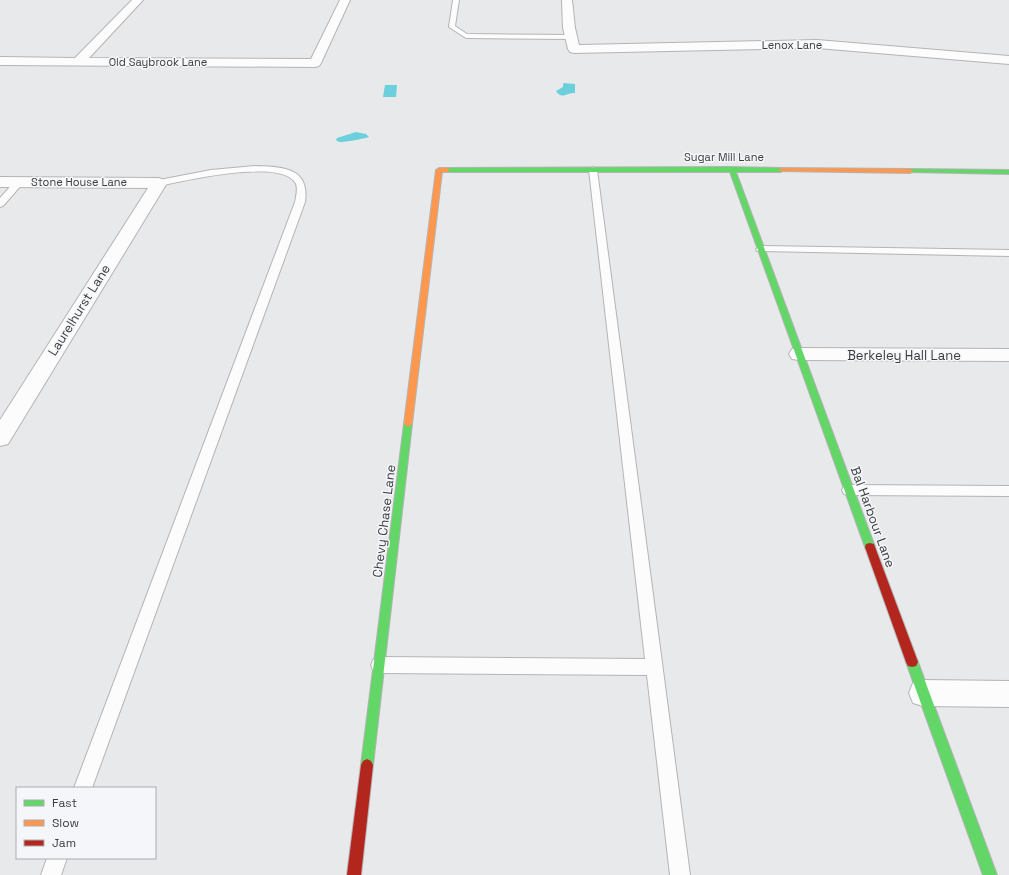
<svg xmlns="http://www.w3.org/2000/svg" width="1009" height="875" viewBox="0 0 1009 875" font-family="'Space Grotesk',sans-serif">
	<rect width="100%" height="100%" fill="#e8e9eb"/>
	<g fill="#6bd0dc">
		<path d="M564 83 575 84V93C565 93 562 100 556 91L563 87V84Z"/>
		<path d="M385 85H397L396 97H383Z"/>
		<path d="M356 132 366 134 369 137C367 138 346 142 342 142 339 142 339 142 336 140L337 138Z"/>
	</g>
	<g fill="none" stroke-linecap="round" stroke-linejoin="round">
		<g stroke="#b4b4b6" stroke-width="2">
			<g id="lane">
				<path d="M453 0H459L455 26 467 34 571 35 574 37 571 39 466 38 449 27Z"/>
				<path d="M255 166C282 167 310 167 305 202L92 788H74L295 202C296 197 298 189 296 184 283 157 183 181 159 186L154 183 159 180 211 170Z"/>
				<path d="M593 167 597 170 690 875H670L647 675 379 673 373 670 371 665 373 660 379 657 645 659 589 170Z"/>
				<path d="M19 179 24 182 3 206 0 207V198L16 180Z"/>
				<path d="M761 246 1009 250V256L757 251 756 249Z"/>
				<path d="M849 485 1009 486V496L849 495 844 494 842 490 844 486Z"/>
				<path d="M47 858H67L61 875H41Z"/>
			</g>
		</g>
		<g stroke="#b4b4b6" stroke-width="2">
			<g id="street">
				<path d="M132 0H143L89 58 311 59 340 0H350L321 63 319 66 315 67 0 65V57L75 58Z"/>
				<path d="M562 0H572L575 28 579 45 817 40 1009 56V64L817 48 574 53 570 52 568 49 563 28Z"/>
				<path d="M0 177 159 178 164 180 167 183 8 444 0 446V420L148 188 0 187Z"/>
				<path d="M799 348 1009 349V361L799 360 792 359 789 354 792 349Z"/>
				<path d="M923 680 1009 681V707L923 706 913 703 909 693 913 683Z"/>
			</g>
		</g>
		<g stroke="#b4b4b6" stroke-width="2">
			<g id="fast">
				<path d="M732 167 781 168 784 170 781 172H736L875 547 874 550 870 551 866 550 865 547 730 172H447L444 170 447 168Z"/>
				<path d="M910 169 1009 170V174L908 172V170Z"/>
				<path d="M408 421 412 424 373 765 371 769 367 771 363 769 361 765 404 424Z"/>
				<path d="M912 657 916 658 918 662 997 875H983L906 662 908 658Z"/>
			</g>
		</g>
		<g stroke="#b4b4b6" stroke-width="2">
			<g id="slow">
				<path d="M439 168H447L450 170 447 172H442L412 424 408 427 404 424 436 170Z"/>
				<path d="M781 168 910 169 913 171 910 173 779 171V169Z"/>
			</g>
		</g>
		<g stroke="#b4b4b6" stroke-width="2">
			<g id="jam">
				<path d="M870 543 874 544 875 547 918 662 916 666 912 667 908 666 906 662 865 547 866 544Z"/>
				<path d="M367 759 371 761 373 765 361 875H347L361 765 363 761Z"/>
			</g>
		</g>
		<use href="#lane" fill="#fcfcfc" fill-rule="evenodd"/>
		<use href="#street" fill="#fcfcfc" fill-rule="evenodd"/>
		<use href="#fast" fill="#63d668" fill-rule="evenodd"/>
		<use href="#slow" fill="#ff974d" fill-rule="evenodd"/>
		<use href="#jam" fill="#b3261e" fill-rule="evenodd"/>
	</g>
	<g text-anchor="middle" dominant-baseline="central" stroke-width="3" stroke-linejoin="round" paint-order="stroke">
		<g font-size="11" fill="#3c3d3e" stroke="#f4f6fa">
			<text x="792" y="45">Lenox Lane</text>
			<text x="158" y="62">Old Saybrook Lane</text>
			<text x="724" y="157">Sugar Mill Lane</text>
			<text x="79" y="182">Stone House Lane</text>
		</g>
		<g font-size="13" fill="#3c3d3e" stroke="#f4f6fa">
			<text transform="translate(79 310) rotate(-58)">Laurelhurst Lane</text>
			<text x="904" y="355">Berkeley Hall Lane</text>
			<text transform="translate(873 517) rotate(70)">Bal Harbour Lane</text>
			<text transform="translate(384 521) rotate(-83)">Chevy Chase Lane</text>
		</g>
	</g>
	<rect x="16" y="787" width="140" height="72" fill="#f4f6fa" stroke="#aaacaf"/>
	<rect x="24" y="800" width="20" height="6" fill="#63d668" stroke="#aaacaf"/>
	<text x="52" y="807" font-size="12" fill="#3c3d3e">Fast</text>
	<rect x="24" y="820" width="20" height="6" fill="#ff974d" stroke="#aaacaf"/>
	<text x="52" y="827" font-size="12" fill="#3c3d3e">Slow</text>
	<rect x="24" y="840" width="20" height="6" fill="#b3261e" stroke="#aaacaf"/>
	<text x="52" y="847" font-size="12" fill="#3c3d3e">Jam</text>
</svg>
